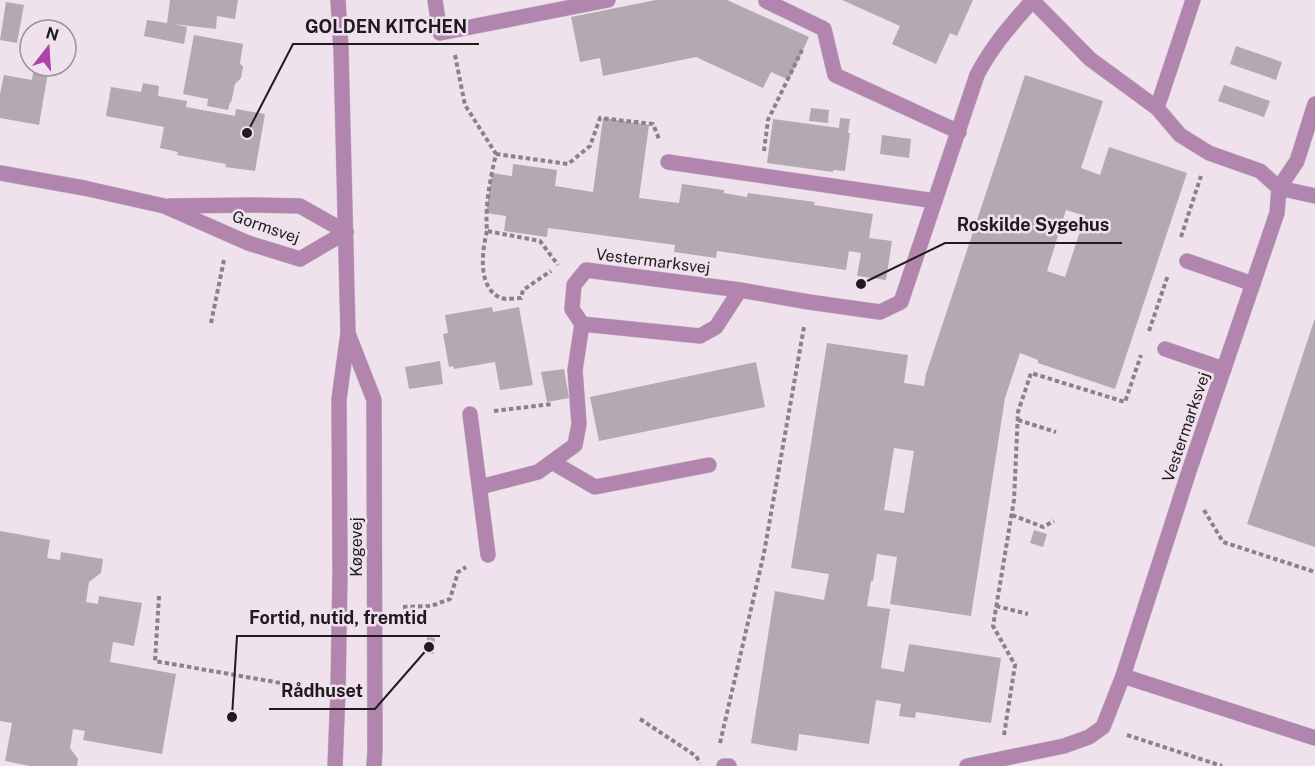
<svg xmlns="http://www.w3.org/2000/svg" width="1315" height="766" viewBox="0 0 1315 766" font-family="'Public Sans',sans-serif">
	<rect width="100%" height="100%" fill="#efe2ed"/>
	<g fill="#b4a8b3" fill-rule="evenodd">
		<path d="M170 0H238L235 19 217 16 216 29 173 24 187 27 184 44 144 36 147 20 167 23Z"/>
		<path d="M656 0H727L809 37 789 80 771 72 763 88 696 57 603 76 600 58 580 62 571 17Z"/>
		<path d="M842 0H973L957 36 950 33 936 64 892 44 900 26Z"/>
		<path d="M6 2 24 5 17 43 0 40Z"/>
		<path d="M194 35 243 44 240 63 243 67 241 78 235 84 231 103 230 102 228 110 207 106 208 99 183 94Z"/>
		<path d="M1236 46 1282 62 1276 80 1230 64Z"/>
		<path d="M34 66H49L39 125 0 118V94L4 75 32 80Z"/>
		<path d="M1025 75 1103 101 1081 168 1100 175 1109 147 1187 173 1115 389 1038 363V360L1020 353 1005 398 971 616 890 604 897 557 877 554 873 581H871L867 606 890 609 881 668 904 672 909 644 1001 658 991 723 916 712 915 718 899 716 901 704 876 700 869 744 799 734 797 751 751 743 775 591 824 600 829 574 791 568 827 343 908 355 904 383 924 386 926 374ZM1066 210 1085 216 1065 277 1047 271ZM894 448 914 451 904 513 884 510Z"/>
		<path d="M143 83 159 86 158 96 187 101 186 107 235 116 236 109 265 114 255 171 225 167 226 164 177 155 178 152 160 148 164 127 106 116 111 87 141 92Z"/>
		<path d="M1224 85 1270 101 1264 117 1218 101Z"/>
		<path d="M811 108 829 110 828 123 809 121Z"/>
		<path d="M603 118 649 125 639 198 679 203 682 184 724 190V193L747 197 748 193 815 202 814 205 873 214 869 238 892 241 886 280 857 276 861 253 849 251 846 270 717 251 716 258 674 252 675 245 548 228 547 237 504 231 506 216 486 213 492 173 512 176 513 164 557 170 555 186 593 192Z"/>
		<path d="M840 118 850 119 848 133H850L845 171 833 170V172L767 163 773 119 839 128Z"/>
		<path d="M882 135 911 139 909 158 880 154Z"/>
		<path d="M492 307 493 312 519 307 533 385 500 390 495 362 454 369 453 366 449 367 443 334 448 333 445 315Z"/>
		<path d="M1315 318V547L1247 524Z"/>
		<path d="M440 361 443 384 409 389 405 367Z"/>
		<path d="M756 362 765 407 599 441 590 397Z"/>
		<path d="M564 369 569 398 547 402 541 372Z"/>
		<path d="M1034 530 1047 534 1043 547 1030 543Z"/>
		<path d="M0 531 50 540 47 558 60 560 61 552 103 559 101 573 89 582 86 602 98 604 99 596 142 603 134 646 113 642 110 662 176 674 162 754 83 740 85 731 73 729 70 748 78 759 77 766H30L5 761 12 723 0 721Z"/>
		<path d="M427 637 435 638 434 654H426Z"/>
	</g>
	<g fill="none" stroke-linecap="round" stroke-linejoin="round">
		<g stroke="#cabec8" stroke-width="16">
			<g id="minor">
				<path d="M435 0 440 33 608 0"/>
				<path d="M1032 0 1090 59 1157 108"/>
				<path d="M1193 0 1157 108 1180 135 1209 153 1260 171 1279 188 1277 213 1189 471 1123 676 1315 738"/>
				<path d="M766 1 824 29 835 75 959 132"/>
				<path d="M1315 104 1297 161 1279 188 1315 196"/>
				<path d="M668 162 935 201"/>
				<path d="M0 173 84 188 164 206 248 243 300 259 346 232"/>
				<path d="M170 206 253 205 300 206 346 232"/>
				<path d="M1187 261 1253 284"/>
				<path d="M740 290 716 327 700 336 582 324 572 309 574 285 586 270 740 290 809 302 880 312 901 302 977 75C992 46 1011 25 1032 1"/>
				<path d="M349 336 374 400 375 750 374 766"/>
				<path d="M1165 349 1224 369"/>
				<path d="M470 414 488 555"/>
				<path d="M552 462 595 487 709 465"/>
				<path d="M480 487 538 472 575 445 579 424 575 370 582 324"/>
				<path d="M335 766 338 691 340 573 339 399 348 333 341 50 338 0"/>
				<path d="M724 766H729"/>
				<path d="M967 766 1064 746 1089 737 1103 727 1123 676"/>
			</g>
		</g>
		<g stroke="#8b8289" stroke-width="4" stroke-dasharray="4.5 3" stroke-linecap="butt">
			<path d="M455 55 465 105 496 154C490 180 485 205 487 231L540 241 558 265"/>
			<path d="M764 151 768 120 802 50"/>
			<path d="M496 154 568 164 590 146 600 118 653 124 659 139"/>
			<path d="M487 231C482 251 477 288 501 298 506 300 515 298 521 298L523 290 551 271"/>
			<path d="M1181 237 1201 176"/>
			<path d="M211 323 224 260"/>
			<path d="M1149 331 1168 275"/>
			<path d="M494 411 552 404"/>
			<path d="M1018 420 1056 432"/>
			<path d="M1204 510 1223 542 1315 572"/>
			<path d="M1012 515 1043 527 1054 521"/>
			<path d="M159 596 155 661 315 689"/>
			<path d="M996 606 1028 614"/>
			<path d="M403 607 431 606 450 599 458 572 466 567"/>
			<path d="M640 719 696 756 700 763"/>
			<path d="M1004 735 1015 665 993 626 1014 500 1018 412 1031 373 1125 402 1141 355"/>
			<path d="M1127 735 1222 766"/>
			<path d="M720 743 764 553 804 327"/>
		</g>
		<use href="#minor" stroke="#b185ad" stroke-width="15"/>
	</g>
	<g text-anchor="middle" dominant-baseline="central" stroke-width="5" stroke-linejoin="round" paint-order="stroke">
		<g font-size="16" fill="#201b1f" stroke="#efe2ed">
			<text transform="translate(266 227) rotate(19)">Gormsvej</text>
			<text transform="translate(653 261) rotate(7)">Vestermarksvej</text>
			<text transform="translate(1186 427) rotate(-71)">Vestermarksvej</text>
			<text transform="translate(356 547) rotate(-90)">Køgevej</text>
		</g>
	</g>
	<path fill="none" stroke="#201b1f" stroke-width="2" d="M247 133L293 44H479M861 284L945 243H1122M232 717L237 636H440M429 647L375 709H269"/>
	<g fill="#201b1f" stroke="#efe2ed" stroke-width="2">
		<circle cx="247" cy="133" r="6"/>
		<circle cx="861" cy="284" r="6"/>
		<circle cx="232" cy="717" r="6"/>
		<circle cx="429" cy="647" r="6"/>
	</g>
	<g font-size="18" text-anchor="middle" font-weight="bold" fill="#201b1f" stroke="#efe2ed" stroke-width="5" stroke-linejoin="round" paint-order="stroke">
		<text x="386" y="33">GOLDEN KITCHEN</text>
		<text x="1033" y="231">Roskilde Sygehus</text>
		<text x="338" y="624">Fortid, nutid, fremtid</text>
		<text x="322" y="697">Rådhuset</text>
	</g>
	<g transform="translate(48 48) rotate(17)"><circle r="28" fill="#efe2ed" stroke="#9c929b" stroke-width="1.5"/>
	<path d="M0-4.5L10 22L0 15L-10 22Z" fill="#ab44a7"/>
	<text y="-9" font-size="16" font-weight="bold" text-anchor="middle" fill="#201b1f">N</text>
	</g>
</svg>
